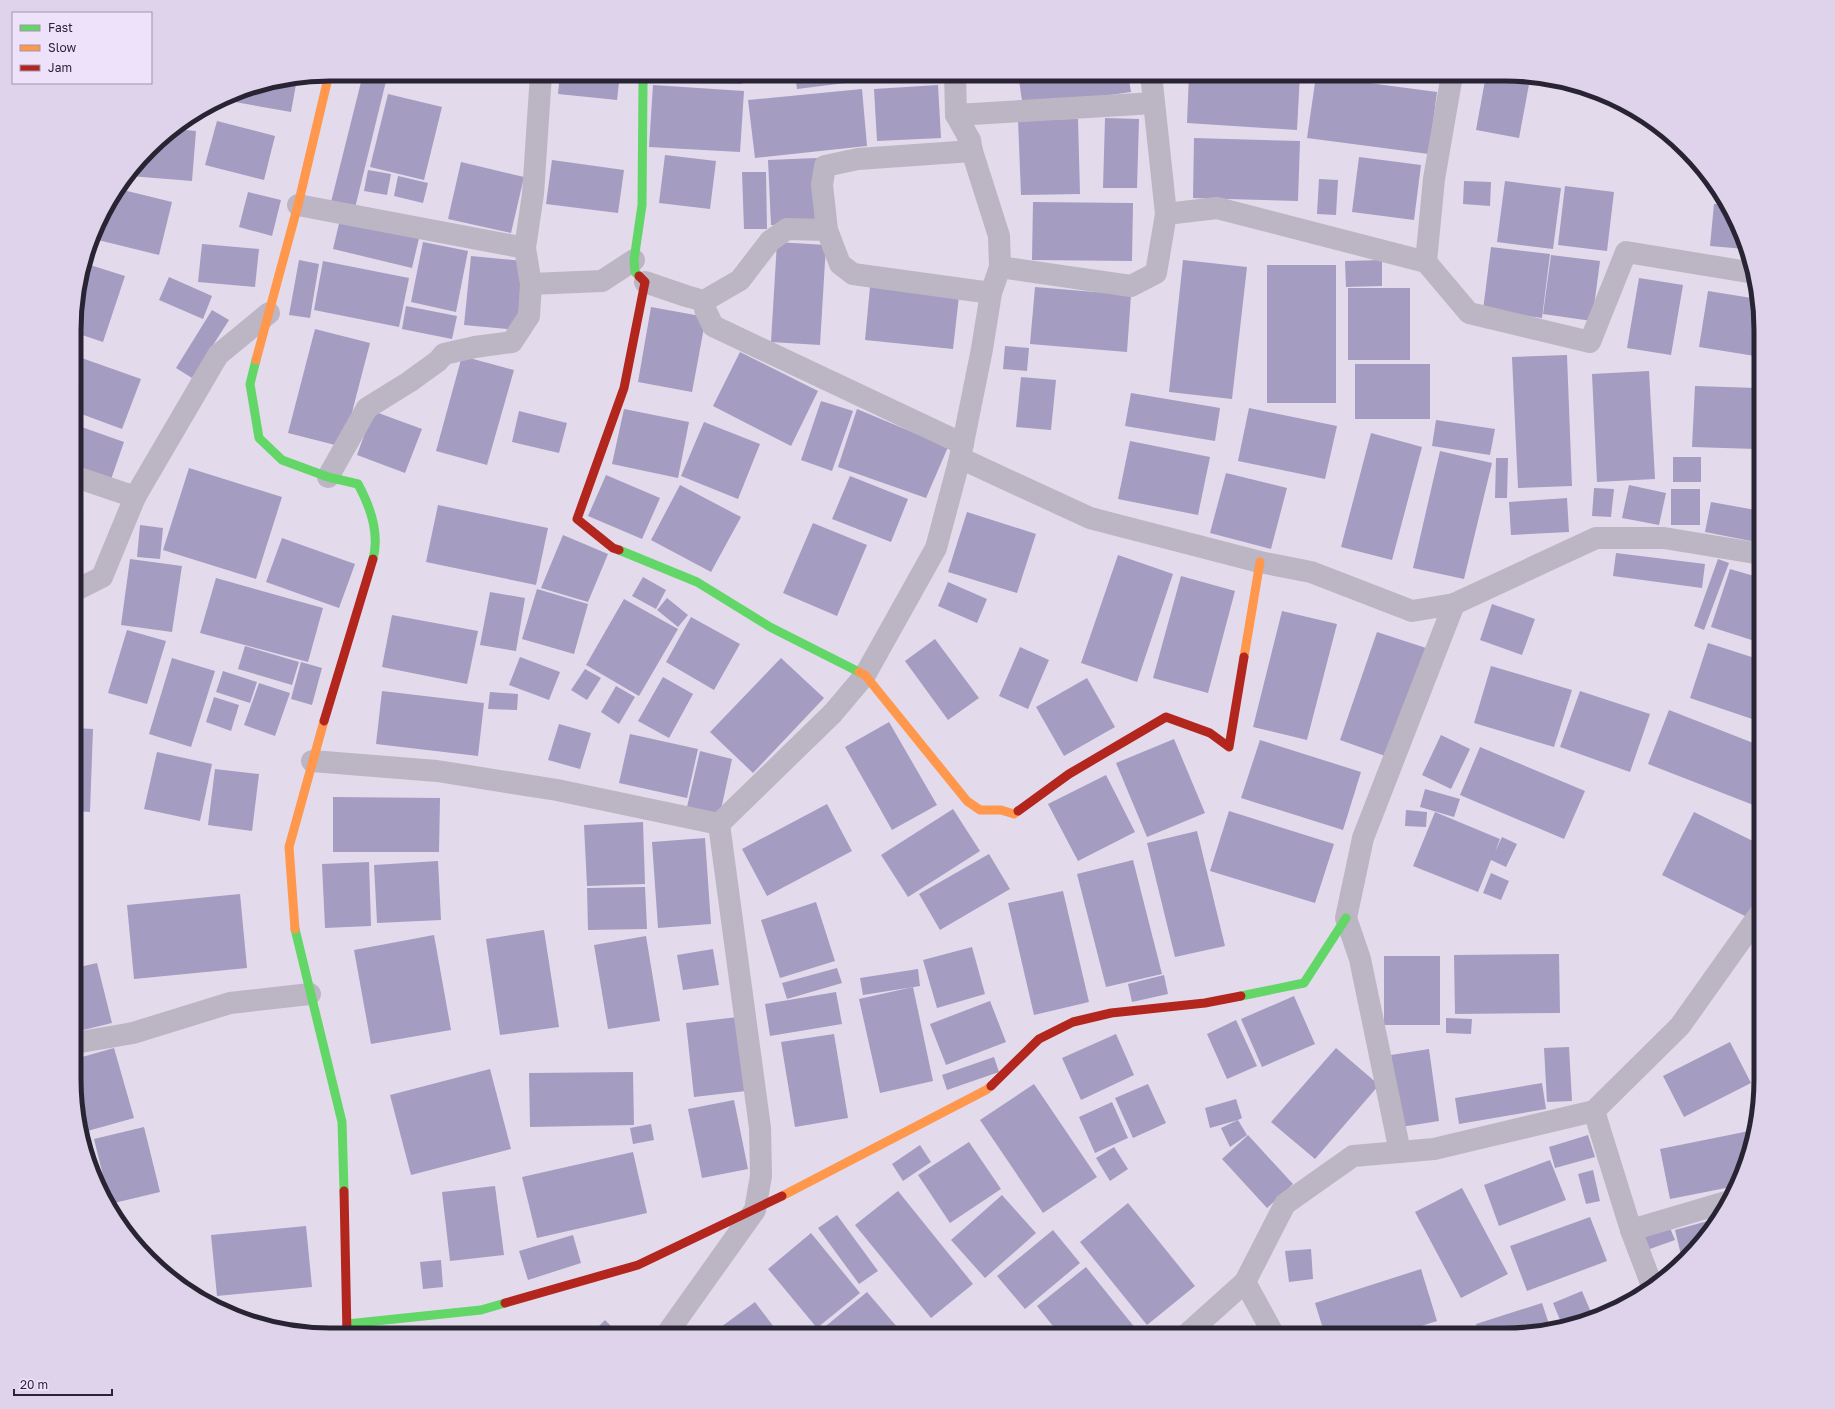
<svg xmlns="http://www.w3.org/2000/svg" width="1835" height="1409" viewBox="0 0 1835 1409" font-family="'Golos Text',sans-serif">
	<rect width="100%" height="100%" fill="#e3dbec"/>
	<g fill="#a59cc1">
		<path d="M363 74H375L387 77 355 208 331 202Z"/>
		<path d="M560 74H620L617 100 558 94Z"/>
		<path d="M662 74H743L742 84 662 83Z"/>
		<path d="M795 74H909L910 75 797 89Z"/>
		<path d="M1018 74H1128L1131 92 1023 107Z"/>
		<path d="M1189 74H1300L1297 130 1187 123Z"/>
		<path d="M1486 75H1505L1530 79 1519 138 1476 130Z"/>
		<path d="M1316 76 1437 92 1429 154 1307 138Z"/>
		<path d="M297 79 291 112 235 102 236 94 248 88Z"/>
		<path d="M653 85 744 91 740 152 649 147Z"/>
		<path d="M938 85 941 138 877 141 874 89Z"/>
		<path d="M862 89 867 146 755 158 748 100Z"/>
		<path d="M388 94 442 107 424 180 370 167Z"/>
		<path d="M1105 118 1139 119 1137 188H1103Z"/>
		<path d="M1078 119 1080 194 1021 195 1018 120Z"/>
		<path d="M217 121 275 136 264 180 205 165Z"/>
		<path d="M176 129 196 131 192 181 130 176 162 137Z"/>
		<path d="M1194 138 1300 141 1298 201 1193 198Z"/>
		<path d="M665 155 716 161 710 209 659 203Z"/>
		<path d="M1359 157 1421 165 1414 220 1352 212Z"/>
		<path d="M817 158 820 224 771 225 768 160Z"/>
		<path d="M552 160 624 170 618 213 546 204Z"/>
		<path d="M461 162 524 177 511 233 448 219Z"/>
		<path d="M368 170 391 174 387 195 364 191Z"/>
		<path d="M742 172H766L767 229H744Z"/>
		<path d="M398 176 428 183 423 203 394 196Z"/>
		<path d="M1319 179 1338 180 1336 215 1317 214Z"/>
		<path d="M1464 181 1491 182 1490 206 1463 204Z"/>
		<path d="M1505 181 1561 188 1553 249 1497 242Z"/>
		<path d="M1565 186 1614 192 1607 251 1558 245Z"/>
		<path d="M119 189 172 202 159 255 98 240 108 202Z"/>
		<path d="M248 192 281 200 272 236 239 227Z"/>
		<path d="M1033 202 1133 203 1132 261 1032 260Z"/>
		<path d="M1714 204H1725L1735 217 1745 249 1710 246Z"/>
		<path d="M341 215 420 234 412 268 333 249Z"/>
		<path d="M423 242 468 251 456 312 411 302Z"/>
		<path d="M777 242 826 245 820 345 771 342Z"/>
		<path d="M202 244 259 249 255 287 198 282Z"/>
		<path d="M1491 247 1550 254 1542 318 1483 310Z"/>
		<path d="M1551 255 1600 261 1592 321 1543 314Z"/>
		<path d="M471 256 523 261 517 330 464 325Z"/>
		<path d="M299 260 319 264 310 318 289 315Z"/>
		<path d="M1183 260 1247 267 1232 399 1169 392Z"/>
		<path d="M1382 260V286L1346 287 1345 261Z"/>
		<path d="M323 261 409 278 399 327 314 310Z"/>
		<path d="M87 264 125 276 103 342 76 333V297Z"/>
		<rect x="1267" y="265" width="69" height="138"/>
		<path d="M169 277 212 296 203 319 159 300Z"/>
		<path d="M1639 278 1683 285 1671 355 1627 348Z"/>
		<path d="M870 287 959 296 953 349 865 340Z"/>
		<path d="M1035 287 1131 295 1127 352 1030 344Z"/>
		<rect x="1348" y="288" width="62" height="72"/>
		<path d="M1708 291 1758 299 1761 330V357L1699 347Z"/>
		<path d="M406 306 457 316 452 339 402 329Z"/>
		<path d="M651 307 706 317 692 392 638 382Z"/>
		<path d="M212 310 229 320 192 378 176 368Z"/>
		<path d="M315 329 370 343 343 447 288 433Z"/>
		<path d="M1005 346 1029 348 1027 371 1003 369Z"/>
		<path d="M740 352 818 391 791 446 713 406Z"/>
		<path d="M1567 355 1572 486 1518 488 1512 357Z"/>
		<path d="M76 356 141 379 122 429 76 412Z"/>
		<path d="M462 356 514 370 487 465 436 451Z"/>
		<rect x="1355" y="364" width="75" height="55"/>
		<path d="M1649 371 1655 479 1597 482 1592 374Z"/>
		<path d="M1021 377 1056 380 1051 430 1016 427Z"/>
		<path d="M1695 386 1758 388 1756 449 1692 447Z"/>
		<path d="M1131 393 1220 408 1215 441 1125 426Z"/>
		<path d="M821 401 853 411 832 471 801 460Z"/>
		<path d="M1249 408 1337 426 1325 479 1238 461Z"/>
		<path d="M624 409 689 422 678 478 612 464Z"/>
		<path d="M857 409 948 447 926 498 838 467Z"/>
		<path d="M373 411 422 429 405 473 357 455Z"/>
		<path d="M519 411 567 423 559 453 512 442Z"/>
		<path d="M1436 420 1495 429 1490 455 1432 446Z"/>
		<path d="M704 422 760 444 738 499 681 476Z"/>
		<path d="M76 425 124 442 108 488 76 476Z"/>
		<path d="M1371 433 1422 447 1392 560 1341 547Z"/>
		<path d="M1130 441 1210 457 1198 515 1118 499Z"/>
		<path d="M1440 451 1492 463 1464 579 1413 568Z"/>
		<rect x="1673" y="457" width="28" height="25"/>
		<path d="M1496 458H1508L1507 498H1495Z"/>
		<path d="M189 468 282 497 256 579 163 550Z"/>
		<path d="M1226 473 1287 488 1271 549 1210 533Z"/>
		<path d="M606 475 660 498 642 539 588 516Z"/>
		<path d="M850 476 908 499 891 542 832 519Z"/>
		<path d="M680 485 741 517 711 572 651 540Z"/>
		<path d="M1629 485 1666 493 1659 525 1622 518Z"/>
		<path d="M1594 488 1614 489 1611 517 1592 516Z"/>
		<rect x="1671" y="489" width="29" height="36"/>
		<path d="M1567 498 1569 532 1511 535 1509 502Z"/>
		<path d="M1711 502 1761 511V543L1705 532Z"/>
		<path d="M438 505 548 528 536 585 426 562Z"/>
		<path d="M967 512 1036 534 1017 593 948 572Z"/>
		<path d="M813 523 867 545 837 616 783 593Z"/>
		<path d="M140 525 163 528 160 559 137 557Z"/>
		<path d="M563 535 608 554 588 602 541 588Z"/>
		<path d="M282 538 355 564 339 608 266 582Z"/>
		<path d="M1616 553 1705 564 1702 588 1613 576Z"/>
		<path d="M1118 555 1173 574 1137 682 1081 663Z"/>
		<path d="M130 559 182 566 172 632 121 625Z"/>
		<path d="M1718 559 1729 563 1704 630 1694 626Z"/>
		<path d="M1730 569 1761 578V643L1711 627Z"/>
		<path d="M1181 576 1235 591 1208 693 1153 678Z"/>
		<path d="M643 577 666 590 656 609 632 596Z"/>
		<path d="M216 578 323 608 308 662 200 633Z"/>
		<path d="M948 582 987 599 977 623 938 606Z"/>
		<path d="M537 589 588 604 574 654 522 639Z"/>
		<path d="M490 592 525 598 516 651 480 645Z"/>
		<path d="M667 598 688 615 678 627 657 610Z"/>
		<path d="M624 599 678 629 639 696 586 665Z"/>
		<path d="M1492 604 1535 619 1522 655 1480 640Z"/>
		<path d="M1282 611 1337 624 1307 740 1253 727Z"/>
		<path d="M392 615 478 631 467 684 382 667Z"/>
		<path d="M691 617 740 644 714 690 666 662Z"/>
		<path d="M127 630 166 641 147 704 108 693Z"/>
		<path d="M1377 632 1426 648 1388 757 1340 740Z"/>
		<path d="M935 639 979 698 948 720 905 661Z"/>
		<path d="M1708 643 1761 660V722L1690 698Z"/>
		<path d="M245 646 299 662 292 685 238 669Z"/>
		<path d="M1020 647 1049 660 1028 709 999 696Z"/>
		<path d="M520 657 560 672 549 700 509 685Z"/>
		<path d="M172 658 215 671 191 747 149 734Z"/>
		<path d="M781 658 824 698 753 773 710 732Z"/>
		<path d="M301 662 322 668 312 705 291 699Z"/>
		<path d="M1491 666 1572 690 1554 747 1474 723Z"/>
		<path d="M585 669 601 678 587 700 571 690Z"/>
		<path d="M223 671 257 682 250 703 216 692Z"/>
		<path d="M663 677 693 694 669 738 638 721Z"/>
		<path d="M1087 678 1115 727 1064 756 1036 707Z"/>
		<path d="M259 683 290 693 275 736 244 725Z"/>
		<path d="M616 686 635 697 619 724 601 712Z"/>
		<path d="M382 691 484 703 478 756 376 744Z"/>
		<path d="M1580 691 1650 714 1630 772 1560 747Z"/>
		<path d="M490 692 518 694 517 710 488 709Z"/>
		<path d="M214 697 239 705 231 731 206 722Z"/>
		<path d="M1669 710 1761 746V808L1648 764Z"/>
		<path d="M889 722 937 805 892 830 845 747Z"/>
		<path d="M559 724 591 733 580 769 548 760Z"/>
		<path d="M75 728 93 729 90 812 75 811Z"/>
		<path d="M630 734 698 749 687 798 619 783Z"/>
		<path d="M1441 735 1470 749 1451 789 1422 775Z"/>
		<path d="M1174 739 1205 813 1147 837 1116 763Z"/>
		<path d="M1260 740 1361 772 1343 830 1241 798Z"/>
		<path d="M1480 747 1585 791 1564 839 1460 795Z"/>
		<path d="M700 751 732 759 720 814 687 807Z"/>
		<path d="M157 752 212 764 200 821 144 809Z"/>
		<path d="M215 769 259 774 252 831 208 825Z"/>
		<path d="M1106 775 1135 832 1078 861 1048 804Z"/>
		<path d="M1425 789 1460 799 1454 817 1420 807Z"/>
		<path d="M333 797 440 798 439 852H333Z"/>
		<path d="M827 804 852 851 767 896 742 849Z"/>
		<path d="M953 809 980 851 908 897 881 855Z"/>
		<path d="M1406 810 1427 812 1426 827 1405 826Z"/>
		<path d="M1229 811 1334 844 1315 903 1210 871Z"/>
		<path d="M1435 812 1500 839 1495 852 1502 837 1517 844 1506 867 1491 860 1478 892 1413 866Z"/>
		<path d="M1694 812 1761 845V894L1749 918 1662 875Z"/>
		<path d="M643 822 645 884 587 886 584 825Z"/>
		<path d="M1197 831 1225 946 1175 957 1147 843Z"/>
		<path d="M705 838 711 924 658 928 652 842Z"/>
		<path d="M989 854 1010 889 940 930 919 894Z"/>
		<path d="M1133 860 1162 974 1106 987 1077 874Z"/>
		<path d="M438 861 441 920 377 923 374 865Z"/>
		<path d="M369 862 371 926 325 928 322 864Z"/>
		<path d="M1491 873 1509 881 1501 900 1483 893Z"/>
		<path d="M645 887 647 929 588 930 587 888Z"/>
		<path d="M1063 891 1089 1002 1034 1015 1008 903Z"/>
		<path d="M240 894 247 968 134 979 127 905Z"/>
		<path d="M816 902 835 961 780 978 761 920Z"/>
		<path d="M544 930 559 1027 500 1035 486 939Z"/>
		<path d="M434 935 451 1030 371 1044 354 950Z"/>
		<path d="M646 936 660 1021 608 1029 594 945Z"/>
		<path d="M972 947 985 994 937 1008 923 960Z"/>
		<path d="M713 949 719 985 683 990 677 955Z"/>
		<path d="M1559 954 1560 1013 1455 1014 1454 955Z"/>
		<rect x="1384" y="956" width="56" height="69"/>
		<path d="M97 963 112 1023 75 1032V968Z"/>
		<path d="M837 968 842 983 787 999 782 983Z"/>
		<path d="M918 969 920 986 863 995 860 978Z"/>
		<path d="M1164 975 1168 994 1132 1002 1128 984Z"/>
		<path d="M913 987 933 1081 880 1093 859 999Z"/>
		<path d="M836 992 842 1024 770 1036 765 1004Z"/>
		<path d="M1294 996 1315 1044 1262 1067 1241 1019Z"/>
		<path d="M990 1001 1006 1042 946 1065 930 1024Z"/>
		<path d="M1759 1006H1760V1056L1755 1055Z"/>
		<path d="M738 1017 746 1091 694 1097 686 1023Z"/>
		<path d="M1446 1018 1472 1019 1471 1034 1446 1033Z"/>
		<path d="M1236 1020 1257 1066 1227 1079 1207 1034Z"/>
		<path d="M834 1034 848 1118 795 1127 781 1042Z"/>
		<path d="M1116 1034 1134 1075 1081 1100 1062 1058Z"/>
		<path d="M1730 1042 1751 1083 1684 1117 1663 1076Z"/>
		<path d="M1569 1047 1572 1101 1547 1102 1544 1048Z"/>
		<path d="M114 1048 134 1118 84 1132 75 1096V1059Z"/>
		<path d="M1336 1048 1379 1085 1315 1159 1271 1122Z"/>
		<path d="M1429 1049 1439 1121 1401 1127 1391 1055Z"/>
		<path d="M994 1057 999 1072 947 1090 942 1075Z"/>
		<path d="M490 1069 511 1149 411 1175 390 1095Z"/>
		<path d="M633 1072 634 1125 530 1127 529 1073Z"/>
		<path d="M1542 1083 1546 1109 1459 1124 1455 1098Z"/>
		<path d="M1034 1084 1097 1177 1043 1213 980 1120Z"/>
		<path d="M1148 1084 1166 1123 1133 1138 1115 1098Z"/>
		<path d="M1236 1099 1242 1118 1238 1120 1247 1135 1230 1147 1221 1128 1238 1120 1210 1128 1205 1108Z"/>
		<path d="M734 1100 748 1169 702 1178 688 1109Z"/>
		<path d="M1112 1102 1128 1138 1095 1153 1079 1117Z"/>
		<path d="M651 1124 654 1140 633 1144 630 1128Z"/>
		<path d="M144 1127 160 1192 110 1204 94 1139Z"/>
		<path d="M1749 1131 1751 1138 1741 1177 1736 1186 1670 1199 1660 1149Z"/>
		<path d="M1248 1135 1293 1184 1267 1208 1222 1159Z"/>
		<path d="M1588 1135 1595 1157 1555 1168 1549 1147Z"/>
		<path d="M87 1142H90L98 1168 94 1169Z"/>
		<path d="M969 1142 1001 1189 950 1223 918 1175Z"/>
		<path d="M920 1145 931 1162 903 1181 892 1164Z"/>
		<path d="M1114 1147 1128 1169 1110 1181 1096 1158Z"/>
		<path d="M633 1152 647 1213 537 1238 522 1177Z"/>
		<path d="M1550 1160 1566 1200 1499 1226 1484 1185Z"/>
		<path d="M1593 1170 1600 1201 1586 1204 1578 1174Z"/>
		<path d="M495 1186 504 1255 450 1261 442 1192Z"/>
		<path d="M1462 1188 1508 1274 1461 1298 1415 1212Z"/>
		<path d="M898 1191 973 1284 931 1318 855 1225Z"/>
		<path d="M1002 1195 1036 1233 985 1278 951 1240Z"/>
		<path d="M1128 1203 1195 1286 1147 1325 1080 1242Z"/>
		<path d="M837 1215 878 1271 859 1284 818 1228Z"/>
		<path d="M1590 1217 1607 1261 1527 1291 1510 1246Z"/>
		<path d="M1715 1219 1698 1247 1682 1259 1675 1230Z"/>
		<path d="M306 1226 312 1287 217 1296 211 1235Z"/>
		<path d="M1670 1228 1675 1240 1647 1250 1643 1237Z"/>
		<path d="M1053 1230 1080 1263 1025 1309 997 1276Z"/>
		<path d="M811 1233 860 1293 817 1328 768 1269Z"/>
		<path d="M573 1235 581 1263 528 1280 519 1251Z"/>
		<path d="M1311 1249 1313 1279 1289 1282 1285 1251Z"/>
		<path d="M441 1260 443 1287 423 1289 420 1262Z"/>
		<path d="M1086 1267 1140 1334 1139 1335H1060L1037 1306Z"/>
		<path d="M1421 1269 1437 1321 1393 1335H1325L1315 1303Z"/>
		<path d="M1582 1291 1593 1317 1563 1327 1553 1303Z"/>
		<path d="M867 1292 904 1335H815Z"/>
		<path d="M755 1302 780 1335H710Z"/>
		<path d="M1542 1303 1551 1330 1505 1335H1479L1476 1324Z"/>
		<path d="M605 1320 620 1335H590Z"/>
		<path d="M516 1326 519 1335H492V1334Z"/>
	</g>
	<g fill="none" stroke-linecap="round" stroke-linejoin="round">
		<g stroke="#bcb6c4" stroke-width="22">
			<path d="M1151 74 1166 214"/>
			<path d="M956 115 1154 103"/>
			<path d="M972 151 858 159 825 166 822 185 827 230 840 264 853 274 991 293"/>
			<path d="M298 205 525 248"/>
			<path d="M1426 262 1434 179 1452 75"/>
			<path d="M1000 267 1131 286 1156 273 1166 214 1217 208 1426 262 1469 313 1590 342 1626 252 1754 273"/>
			<path d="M645 282 686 296 704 301 740 280 770 241 787 229 827 230"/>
			<path d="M531 284 602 281 634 260"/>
			<path d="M704 301 705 309 713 326 963 444"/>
			<path d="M960 458 1090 518 1260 562 1311 572 1412 611 1454 604 1596 538H1664L1761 554"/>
			<path d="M76 477 135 497"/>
			<path d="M328 477 367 408 409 382 438 361 444 354 475 347 512 342 529 316 531 284 525 248 533 194 541 74"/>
			<path d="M76 590 102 577 135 497 218 355 269 313"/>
			<path d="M312 761 437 771 557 790 719 824"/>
			<path d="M719 824 833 713 865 675 936 548 960 458 982 349 991 293 1000 267 999 236 972 151 970 140 956 115 955 74"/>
			<path d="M75 1043 133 1033 230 1003 310 994"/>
			<path d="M1594 1111 1631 1230 1651 1283"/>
			<path d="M1400 1152 1360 959 1346 918 1363 838 1454 604"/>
			<path d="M1631 1230 1726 1202"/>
			<path d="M1245 1282 1274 1335"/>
			<path d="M666 1335 755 1210 761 1176 760 1128 719 824"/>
			<path d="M1186 1335 1245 1282 1285 1204 1353 1156 1434 1149 1594 1111 1680 1026 1761 912"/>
		</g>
		<g stroke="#63d668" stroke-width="9">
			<path d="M639 276 635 272 634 260 642 205 643 84 645 74"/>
			<path d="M256 360 250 384 259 438 282 460 328 477 358 484C370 506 380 533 373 559"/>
			<path d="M619 550 697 582 770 627 859 672"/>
			<path d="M295 929 342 1122 344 1191"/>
			<path d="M1241 996 1304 983 1346 918"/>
			<path d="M347 1324 481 1310 505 1303"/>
		</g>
		<g stroke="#ff974d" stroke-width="9">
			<path d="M256 360 298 205 329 74"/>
			<path d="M1244 657 1260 562"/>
			<path d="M859 672 865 675 967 801 980 810H1001L1014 814 1018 811"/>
			<path d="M295 929 289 847 324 721"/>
			<path d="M782 1196 986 1090 991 1086"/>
		</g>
		<g stroke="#b3261e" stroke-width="9">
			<path d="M619 550 613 548 577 519 624 388 645 282 639 276"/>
			<path d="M324 721 373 559"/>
			<path d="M1018 811 1069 774 1166 717 1210 733 1229 747 1244 657"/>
			<path d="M991 1086 1039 1039 1073 1022 1111 1013 1205 1003 1241 996"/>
			<path d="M344 1191 347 1334"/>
			<path d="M505 1303 638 1265 782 1196"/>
		</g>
	</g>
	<path d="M0 0H1835V1409H0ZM330 81H1505A249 249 0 0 1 1754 330V1079A249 249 0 0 1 1505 1328H330A249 249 0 0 1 81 1079V330A249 249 0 0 1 330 81Z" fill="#ded3ea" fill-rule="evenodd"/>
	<path fill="none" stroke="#292434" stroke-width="5" d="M330 81H1505A249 249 0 0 1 1754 330V1079A249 249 0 0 1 1505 1328H330A249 249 0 0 1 81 1079V330A249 249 0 0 1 330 81Z"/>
	<rect x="12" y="12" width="140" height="72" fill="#eee2fa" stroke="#9f96ab"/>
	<rect x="20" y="25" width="20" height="6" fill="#63d668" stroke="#9f96ab"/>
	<text x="48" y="32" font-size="12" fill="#292434">Fast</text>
	<rect x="20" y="45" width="20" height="6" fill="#ff974d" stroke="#9f96ab"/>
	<text x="48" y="52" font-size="12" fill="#292434">Slow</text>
	<rect x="20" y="65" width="20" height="6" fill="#b3261e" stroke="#9f96ab"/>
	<text x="48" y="72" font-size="12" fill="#292434">Jam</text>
	<path d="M14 1389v6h98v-6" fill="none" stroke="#292434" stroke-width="2"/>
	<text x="20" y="1389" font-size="12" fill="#292434" stroke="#eee2fa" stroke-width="3" paint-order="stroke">20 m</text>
</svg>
